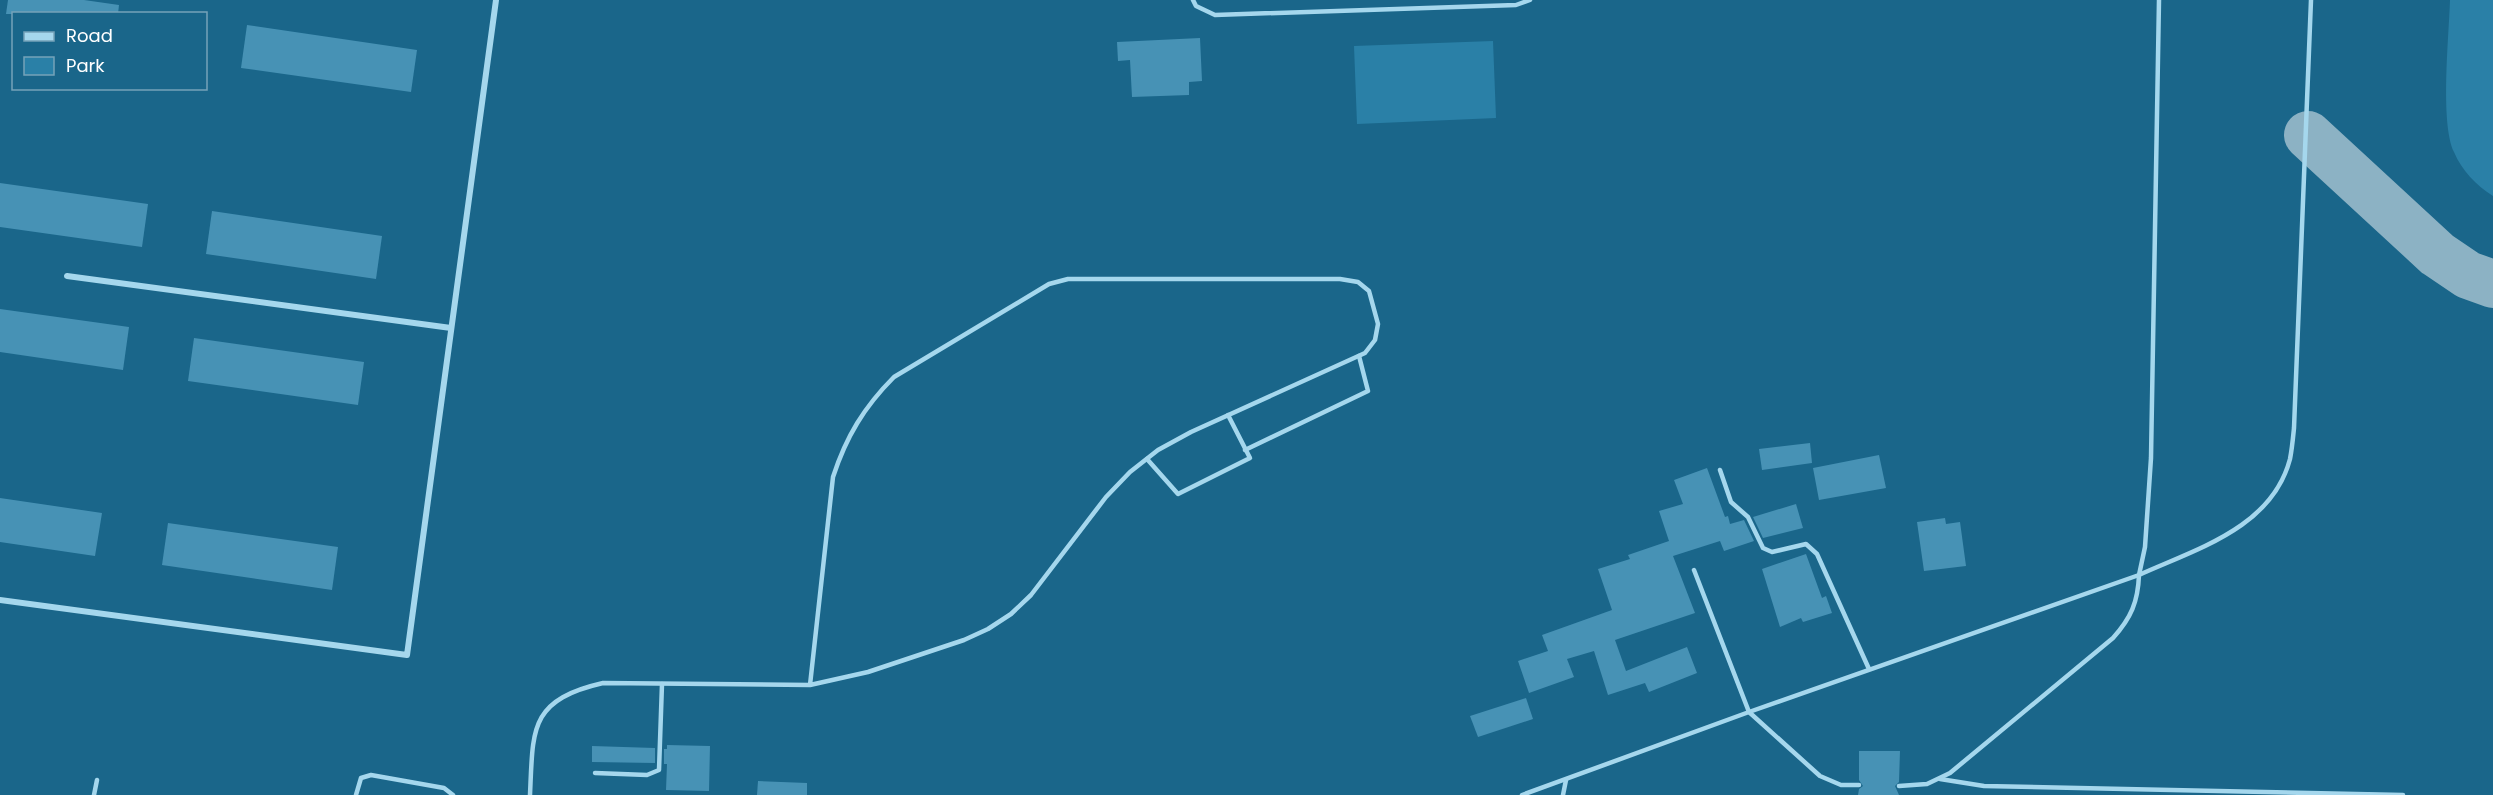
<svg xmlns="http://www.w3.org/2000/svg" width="2493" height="795" viewBox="0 0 2493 795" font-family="Poppins,sans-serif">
	<rect width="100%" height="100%" fill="#1a668a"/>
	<g fill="#2a80a7">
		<path d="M2450 0H2493V196C2476 185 2462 171 2454 152 2440 122 2449 36 2450 0Z"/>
		<path d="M1493 41 1496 118 1357 124 1354 46Z"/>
	</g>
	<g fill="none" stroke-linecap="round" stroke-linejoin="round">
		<path stroke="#8cb2c4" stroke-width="48" d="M2308 135 2437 254 2468 275 2493 284"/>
	</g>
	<g fill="#4792b5">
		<path d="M8 0H84L119 5 118 14H6Z"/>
		<path d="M247 25 417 50 411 92 241 68Z"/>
		<path d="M1200 38 1202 81 1189 82V95L1132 97 1130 60 1118 61 1117 42Z"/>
		<path d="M0 183 148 204 142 247 0 227Z"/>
		<path d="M212 211 382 236 376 279 206 254Z"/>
		<path d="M0 309 129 327 123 370 0 352Z"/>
		<path d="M194 338 364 362 358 405 188 381Z"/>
		<path d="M1810 443 1812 463 1762 470 1759 449Z"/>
		<path d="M1879 455 1886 488 1819 500 1813 468Z"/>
		<path d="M1707 468 1725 517 1728 516 1730 524 1744 520 1754 541 1724 551 1720 541 1673 556 1695 613 1615 640 1626 671 1687 647 1697 673 1649 692 1645 683 1608 695 1594 651 1567 659 1574 677 1529 693 1518 661 1548 651 1542 635 1612 610 1598 569 1630 559 1628 555 1669 541 1659 511 1683 504 1674 480Z"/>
		<path d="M0 498 102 513 95 556 0 542Z"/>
		<path d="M1796 504 1803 528 1763 538 1753 517Z"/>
		<path d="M1945 518 1946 524 1960 522 1966 566 1924 571 1917 522Z"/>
		<path d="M168 523 338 547 332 590 162 565Z"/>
		<path d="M1806 554 1822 598 1826 596 1832 613 1803 622 1801 618 1780 627 1762 569Z"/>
		<path d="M1526 698 1533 719 1478 737 1470 716Z"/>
		<path d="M667 745 710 746 709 791 666 790 667 764H664V749H667Z"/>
		<path d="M592 746 655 748V763L592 762Z"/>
		<path d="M1859 751H1900L1899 782 1895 786 1899 795H1858L1859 789 1863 786 1859 780Z"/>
		<path d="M758 781 807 783V795H757Z"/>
	</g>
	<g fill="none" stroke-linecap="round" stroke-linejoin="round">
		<g stroke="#a5d7ed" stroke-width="4.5">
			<path d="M1193 0 1196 6 1215 15 1516 5 1530 0"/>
			<path d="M1245 450 1368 391 1359 356"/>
			<path d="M1147 459 1178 494 1250 458 1228 415"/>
			<path d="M1720 470 1731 502 1748 517 1763 548 1772 552 1806 544 1817 554 1869 669"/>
			<path d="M1694 570 1749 712 1820 776 1841 785H1859"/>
			<path d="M595 773 647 775 659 770 662 684"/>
			<path d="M1940 779 1984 786 2403 795"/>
			<path d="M1899 786 1927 784 1950 773 2113 638C2131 618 2138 602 2139 575 2196 549 2272 528 2290 459 2292 449 2293 438 2294 428L2311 0"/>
			<path d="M94 795 97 780"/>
			<path d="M356 795 361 778 371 775 444 788 453 795"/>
			<path d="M530 795C533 729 529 700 603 683L810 685 868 672 964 640 988 629 1011 614 1031 595 1106 497 1130 472 1158 450 1191 432 1365 353 1375 340 1378 324 1369 291 1358 282 1340 279H1068L1049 284 894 377C864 407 846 437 833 477L810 685"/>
			<path d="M1522 795 1749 712 2139 575 2145 547 2151 458 2159 0"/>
			<path d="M1563 795 1566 780"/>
		</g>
		<g stroke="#a5d7ed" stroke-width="6">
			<path d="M67 276 451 328"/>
			<path d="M0 600 407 655 496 0"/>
		</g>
	</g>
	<rect x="12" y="12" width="195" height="78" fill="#1a668a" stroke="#76a3b9" stroke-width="1.5"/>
	<rect x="24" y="32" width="30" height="9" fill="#a5d7ed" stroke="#76a3b9" stroke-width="1.5"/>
	<text x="66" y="42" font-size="18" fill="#ffffff">Road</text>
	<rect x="24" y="57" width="30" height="18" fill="#2a80a7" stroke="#76a3b9" stroke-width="1.5"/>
	<text x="66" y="72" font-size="18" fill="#ffffff">Park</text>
</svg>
